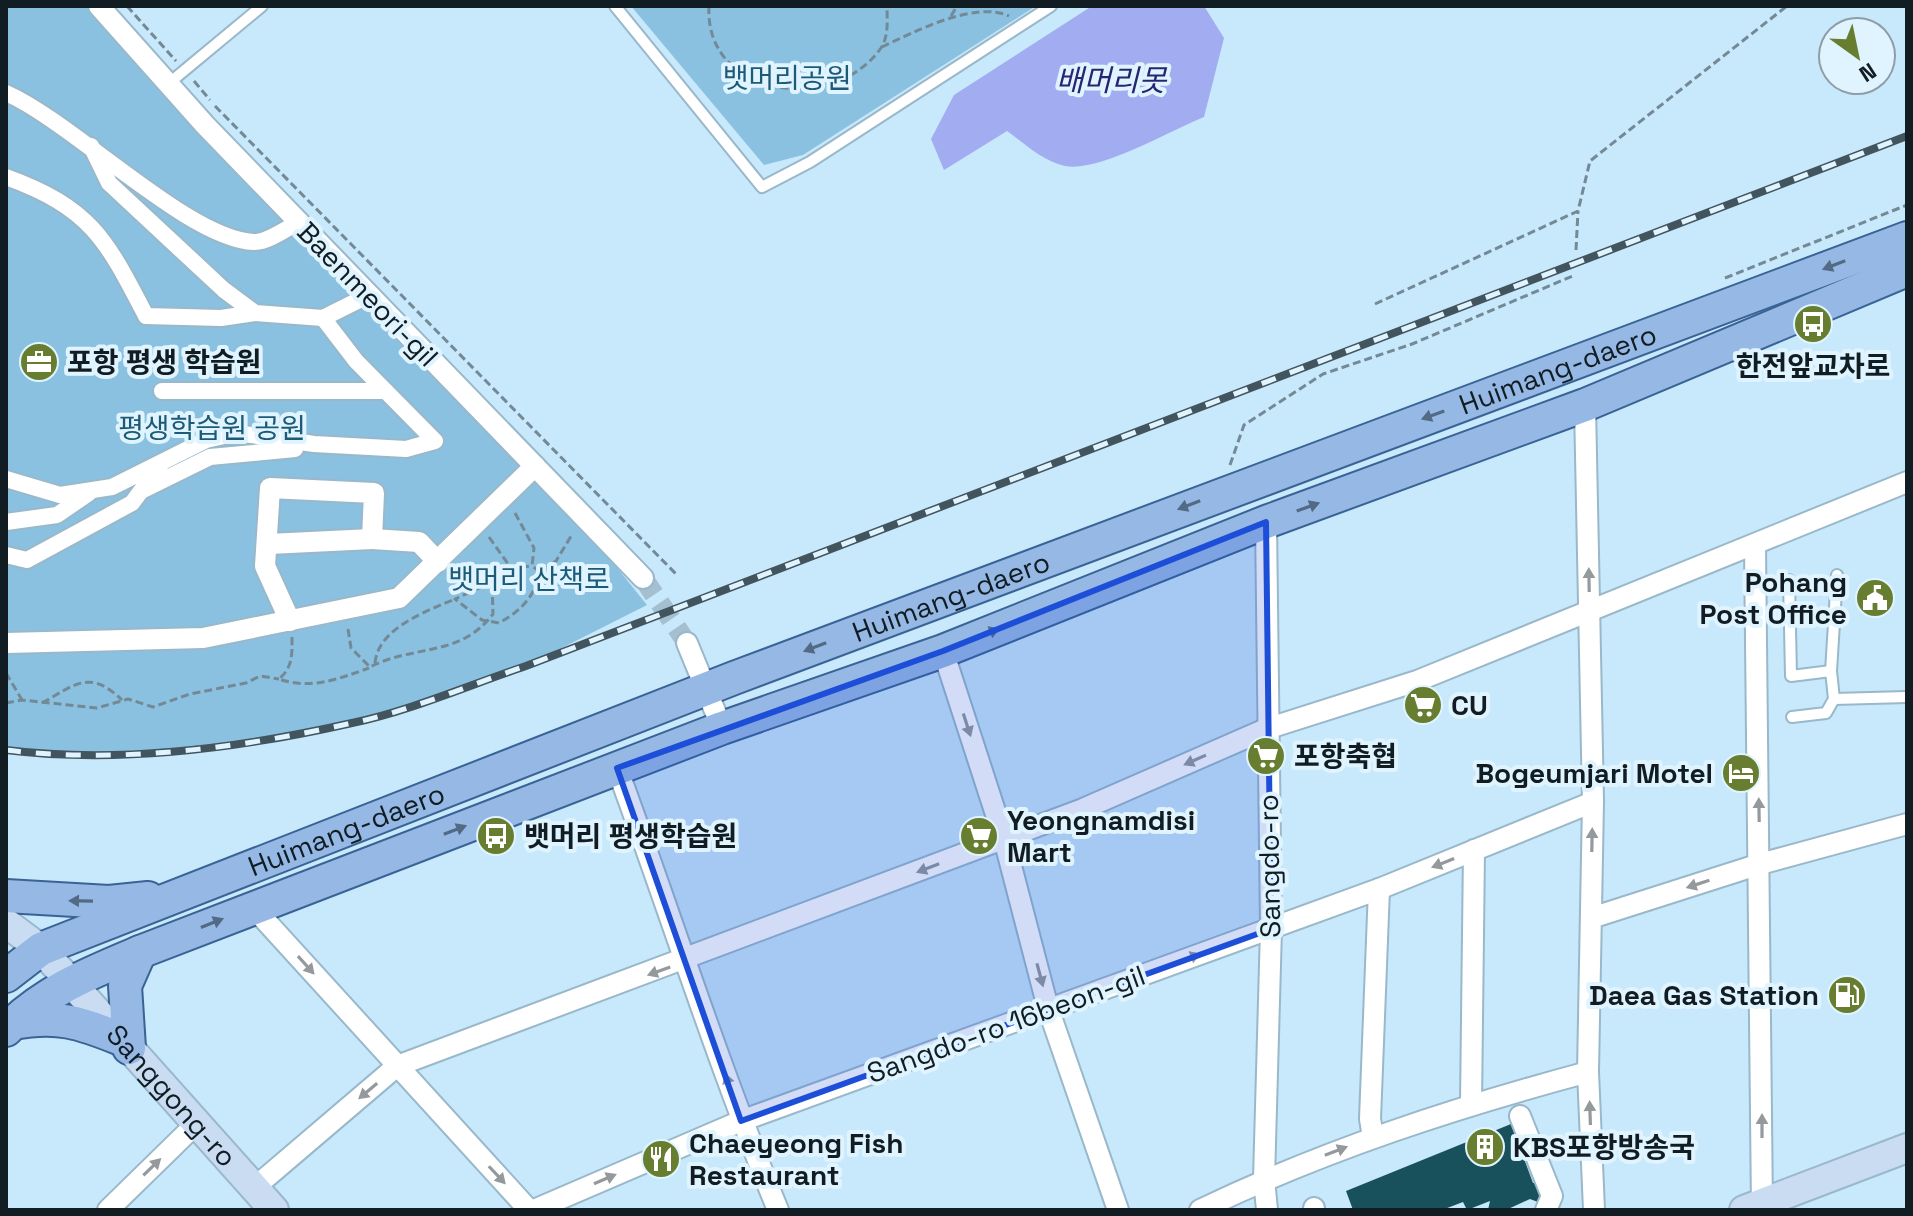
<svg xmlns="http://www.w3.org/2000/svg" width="1913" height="1216" viewBox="0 0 1913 1216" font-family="'Space Grotesk','Noto Sans KR',sans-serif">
	<rect width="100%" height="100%" fill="#c8e8fb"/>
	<g fill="#8ac1e0">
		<path d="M6 6H91L535 466 647 605 526 666 354 723 209 748 56 756 6 750Z"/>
		<path d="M631 6H1036L803 155 764 165Z"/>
	</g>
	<path fill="#a2acf0" d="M1092 6H1204L1224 38 1204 117C1172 130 1097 173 1065 166 1043 161 1025 144 1007 131L944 170 931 139 954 95Z"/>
	<path fill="#18515b" d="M1511 1124 1533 1183H1537L1544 1199 1538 1202 1530 1199 1506 1210H1488L1490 1201 1467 1210 1463 1202 1442 1210H1353L1346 1191Z"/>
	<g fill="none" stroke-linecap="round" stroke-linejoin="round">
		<path stroke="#a3bfd0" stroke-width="20" stroke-dasharray="20 10" stroke-linecap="butt" d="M643 578 687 643"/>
		<g stroke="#99b8ca" stroke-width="14">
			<g id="service">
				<path d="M615 6 762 187 810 162 1051 6"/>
				<path d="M168 84 262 6"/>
				<path d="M1789 580 1791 676 1831 671 1834 699 1826 713 1792 717"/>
				<path d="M1831 671 1837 575"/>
				<path d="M1834 699 1907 697"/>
			</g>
		</g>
		<g stroke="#99b8ca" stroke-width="20">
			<g id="pedestrian">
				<path d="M6 93C74 123 189 240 254 242 267 243 287 228 299 222"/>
				<path d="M91 146 109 183 224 290 255 313 323 318 369 295"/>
				<path d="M6 177C91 208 106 239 146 316L221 318 255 313"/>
				<path d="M162 391H385"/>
				<path d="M6 479 60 495 112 487 206 440 237 433 314 444 406 449 435 441 356 361 323 318"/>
				<path d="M143 490 210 457 295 449"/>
				<path d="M6 522 57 515 89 493"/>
				<path d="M6 555 27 560 132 503 161 464"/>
			</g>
		</g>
		<g stroke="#99b8ca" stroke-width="24">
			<g id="minor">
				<path d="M99 6 205 125 643 578"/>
				<path d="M1585 405 1593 802 1588 1072 1594 1210"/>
				<path d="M1266 522 1271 929 1264 1179 1267 1210"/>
				<path d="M269 544 372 539"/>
				<path d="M1755 546 1762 1210"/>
				<path d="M290 621 265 566 270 488 374 493 372 539 419 542 438 562"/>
				<path d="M6 643 203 638 399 598 535 466"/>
				<path d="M687 643 722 728"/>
				<path d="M943 651 1004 839 1048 1008 1118 1210"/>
				<path d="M617 768C671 915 718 1065 778 1210"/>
				<path d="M253 907 529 1210"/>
				<path d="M1591 918 1760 864 1907 824"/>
				<path d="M1471 1104 1474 850"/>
				<path d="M1520 1116 1552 1196 1546 1210"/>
				<path d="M1373 1137 1370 1119 1379 889"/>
				<path d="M254 1188 397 1066 1083 809 1266 729 1417 681 1907 482"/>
				<path d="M1314 1208V1210"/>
				<path d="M108 1210 196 1124"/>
				<path d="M534 1210 741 1121 1379 889 1593 802"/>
				<path d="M1200 1210C1325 1150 1454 1108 1588 1072"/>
			</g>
		</g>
		<g stroke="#99b8ca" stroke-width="32">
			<g id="secondary">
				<path id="s1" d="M6 923 41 949 274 1210"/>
				<path d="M1744 1210 1907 1148"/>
			</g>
		</g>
		<g stroke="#396395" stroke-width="36">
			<g id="primary">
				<path d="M6 896 109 902 148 898"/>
				<path id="s2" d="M6 976 41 949 734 678 1907 238"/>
				<path d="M13 1023C58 1015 79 1022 121 1039"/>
				<path d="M6 1030C44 991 90 973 140 952L722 728 943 651 1266 522 1585 405 1907 270"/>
				<path d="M129 1048 125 986 140 952"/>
			</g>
		</g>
		<g stroke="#738a96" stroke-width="3" stroke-dasharray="8 4" stroke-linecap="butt">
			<path d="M127 6 176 61"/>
			<path d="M709 6C704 98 834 115 881 48 889 36 887 19 887 6"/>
			<path d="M951 16 957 6"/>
			<path d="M882 47C914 32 975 0 1009 16"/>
			<path d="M194 81 210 100"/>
			<path d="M215 106 678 576"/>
			<path d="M1576 250 1578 211"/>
			<path d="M1725 278 1907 205"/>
			<path d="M1375 304 1578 211 1590 161 1787 6"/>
			<path d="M1230 465 1244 425 1323 374 1412 344 1575 275"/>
			<path d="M515 513 534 548 532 566 541 572 556 561 573 533"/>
			<path d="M489 537 511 568 532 566"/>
			<path d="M511 568 499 579 455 599 482 620 499 623C522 610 533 598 541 572"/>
			<path d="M348 629 351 648 370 667C415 644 459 658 493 614L492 582"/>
			<path d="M292 637C292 655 293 667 279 679 311 690 338 679 369 668"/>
			<path d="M375 663C378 628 427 611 455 599"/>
			<path d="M6 673 22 700"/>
			<path d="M6 703 22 700 97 708 128 699 153 707 190 694 246 683 260 676 279 679"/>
			<path d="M42 703C76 684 90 669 122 700"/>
		</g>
		<use href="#service" stroke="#fff" stroke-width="10"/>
		<use href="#pedestrian" stroke="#fff" stroke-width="16"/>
		<use href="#minor" stroke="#fff" stroke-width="20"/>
		<use href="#secondary" stroke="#cadcf2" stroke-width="28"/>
		<use href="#primary" stroke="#95b8e5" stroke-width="32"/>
		<g stroke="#42545d" stroke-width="8">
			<path id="rail" d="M6 750C119 764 241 748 352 723 410 711 469 685 526 666L1907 136"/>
		</g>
		<use href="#rail" stroke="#e0f4ff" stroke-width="5" stroke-dasharray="15" stroke-linecap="butt"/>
	</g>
	<defs><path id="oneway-solid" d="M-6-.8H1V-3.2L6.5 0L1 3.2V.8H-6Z" transform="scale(2)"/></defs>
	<g fill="#536a84">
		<use href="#oneway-solid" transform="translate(1834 265) rotate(159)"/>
		<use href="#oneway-solid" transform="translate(1433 415) rotate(160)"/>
		<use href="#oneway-solid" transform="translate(1189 505) rotate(159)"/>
		<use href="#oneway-solid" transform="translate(1308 507) rotate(-20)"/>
		<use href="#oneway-solid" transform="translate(988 633) rotate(-22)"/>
		<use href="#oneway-solid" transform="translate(815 647) rotate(159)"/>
		<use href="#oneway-solid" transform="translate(455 830) rotate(-21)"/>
		<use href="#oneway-solid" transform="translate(81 901) rotate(-179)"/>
		<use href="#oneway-solid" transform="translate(212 923) rotate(-22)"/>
	</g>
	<g fill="#94999c">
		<use href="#oneway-solid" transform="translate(1589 580) rotate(-91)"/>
		<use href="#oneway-solid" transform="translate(967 725) rotate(72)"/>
		<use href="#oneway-solid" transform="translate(1195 760) rotate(156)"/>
		<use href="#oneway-solid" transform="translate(1759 810) rotate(-91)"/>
		<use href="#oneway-solid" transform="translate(1592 840) rotate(-89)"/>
		<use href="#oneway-solid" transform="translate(1443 863) rotate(158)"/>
		<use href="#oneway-solid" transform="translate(928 868) rotate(159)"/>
		<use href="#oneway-solid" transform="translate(1698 884) rotate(162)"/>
		<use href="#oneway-solid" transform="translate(1189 958) rotate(-20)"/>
		<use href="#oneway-solid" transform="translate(306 965) rotate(48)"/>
		<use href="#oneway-solid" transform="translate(659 971) rotate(160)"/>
		<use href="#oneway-solid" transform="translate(1040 975) rotate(75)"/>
		<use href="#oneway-solid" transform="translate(729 1085) rotate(-108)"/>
		<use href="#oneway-solid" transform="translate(368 1091) rotate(140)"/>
		<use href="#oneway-solid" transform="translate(1590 1113) rotate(-92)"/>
		<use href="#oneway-solid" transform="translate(1762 1126) rotate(-90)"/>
		<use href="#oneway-solid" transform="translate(1336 1151) rotate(-21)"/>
		<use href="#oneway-solid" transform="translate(152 1167) rotate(-44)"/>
		<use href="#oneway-solid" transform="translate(497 1175) rotate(47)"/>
		<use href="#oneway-solid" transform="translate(605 1179) rotate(-23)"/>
	</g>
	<path fill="#1d4ed8" fill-opacity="0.2" stroke="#1d4ed8" stroke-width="6" stroke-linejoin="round" d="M1266 522 1271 929 741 1121 617 768 943 651Z"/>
	<defs>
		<g id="bus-disc" transform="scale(2)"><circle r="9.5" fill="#677e30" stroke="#e0f4ff"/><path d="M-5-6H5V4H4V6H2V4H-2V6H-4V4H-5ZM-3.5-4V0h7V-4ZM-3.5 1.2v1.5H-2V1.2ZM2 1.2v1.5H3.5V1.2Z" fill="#fff"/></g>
		<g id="office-disc" transform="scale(2)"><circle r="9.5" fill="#677e30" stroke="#e0f4ff"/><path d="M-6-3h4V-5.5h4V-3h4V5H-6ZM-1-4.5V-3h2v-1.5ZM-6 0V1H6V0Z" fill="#fff"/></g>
		<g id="civic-disc" transform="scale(2)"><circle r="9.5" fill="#677e30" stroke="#e0f4ff"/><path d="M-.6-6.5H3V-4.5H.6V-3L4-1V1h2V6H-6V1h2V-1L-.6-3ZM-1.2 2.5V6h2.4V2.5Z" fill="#fff"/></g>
		<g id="supermarket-disc" transform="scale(2)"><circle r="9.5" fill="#677e30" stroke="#e0f4ff"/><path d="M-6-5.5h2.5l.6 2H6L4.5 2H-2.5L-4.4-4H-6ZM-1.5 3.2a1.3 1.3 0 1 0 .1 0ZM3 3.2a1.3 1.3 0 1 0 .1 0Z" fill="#fff"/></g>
		<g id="hotel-disc" transform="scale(2)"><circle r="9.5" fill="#677e30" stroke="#e0f4ff"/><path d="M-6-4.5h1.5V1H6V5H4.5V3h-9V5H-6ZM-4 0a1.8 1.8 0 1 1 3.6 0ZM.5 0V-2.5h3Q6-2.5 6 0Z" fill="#fff"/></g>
		<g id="fuel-disc" transform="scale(2)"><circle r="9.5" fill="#677e30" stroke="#e0f4ff"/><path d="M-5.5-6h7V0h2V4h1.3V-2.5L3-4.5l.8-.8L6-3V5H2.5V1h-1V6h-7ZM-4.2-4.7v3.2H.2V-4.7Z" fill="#fff"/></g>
		<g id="building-disc" transform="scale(2)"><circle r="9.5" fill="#677e30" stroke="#e0f4ff"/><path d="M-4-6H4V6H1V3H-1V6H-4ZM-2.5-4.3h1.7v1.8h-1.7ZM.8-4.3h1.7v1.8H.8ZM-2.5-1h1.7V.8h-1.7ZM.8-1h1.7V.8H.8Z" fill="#fff"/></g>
		<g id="restaurant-disc" transform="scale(2)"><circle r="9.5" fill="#677e30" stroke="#e0f4ff"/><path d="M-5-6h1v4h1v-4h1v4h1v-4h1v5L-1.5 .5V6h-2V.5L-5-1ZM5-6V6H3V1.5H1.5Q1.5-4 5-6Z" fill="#fff"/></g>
	</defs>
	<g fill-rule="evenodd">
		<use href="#bus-disc" x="1813" y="324"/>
		<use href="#office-disc" x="39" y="362"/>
		<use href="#civic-disc" x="1875" y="598"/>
		<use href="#supermarket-disc" x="1423" y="705"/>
		<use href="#supermarket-disc" x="1266" y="756"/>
		<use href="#hotel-disc" x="1741" y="773"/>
		<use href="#bus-disc" x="496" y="836"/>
		<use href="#supermarket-disc" x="979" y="836"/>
		<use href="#fuel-disc" x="1847" y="995"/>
		<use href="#building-disc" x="1485" y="1147"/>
		<use href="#restaurant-disc" x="661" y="1159"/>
	</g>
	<g text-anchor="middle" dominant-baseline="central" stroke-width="8" stroke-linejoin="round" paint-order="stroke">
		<g font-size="28" fill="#1d5a77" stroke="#e0f4ff">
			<text x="787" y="78">뱃머리공원</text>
			<text x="212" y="428">평생학습원 공원</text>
			<text x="529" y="579">뱃머리 산책로</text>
		</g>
		<g font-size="28" fill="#111d23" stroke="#e0f4ff">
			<text transform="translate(368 294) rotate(46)">Baenmeori-gil</text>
			<text stroke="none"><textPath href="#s2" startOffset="1668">Huimang-daero</textPath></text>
			<text stroke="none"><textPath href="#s2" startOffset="1020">Huimang-daero</textPath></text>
			<text stroke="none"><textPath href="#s2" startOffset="372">Huimang-daero</textPath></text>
			<text transform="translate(1269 866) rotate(-91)">Sangdo-ro</text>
			<text transform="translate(1006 1024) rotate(-20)">Sangdo-ro 16beon-gil</text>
			<text stroke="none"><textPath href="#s1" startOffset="240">Sanggong-ro</textPath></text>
		</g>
		<g font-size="28" font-weight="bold" fill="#111d23" stroke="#e0f4ff" text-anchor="start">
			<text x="67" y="362">포항 평생 학습원</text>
			<text x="1813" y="366" text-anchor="middle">한전앞교차로</text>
			<text x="1847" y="582" text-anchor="end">Pohang<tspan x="1847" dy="32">Post Office</tspan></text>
			<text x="1451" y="705">CU</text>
			<text x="1294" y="756">포항축협</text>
			<text x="1713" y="773" text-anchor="end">Bogeumjari Motel</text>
			<text x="1007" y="820">Yeongnamdisi<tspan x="1007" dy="32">Mart</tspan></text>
			<text x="524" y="836">뱃머리 평생학습원</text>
			<text x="1819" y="995" text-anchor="end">Daea Gas Station</text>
			<text x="689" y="1143">Chaeyeong Fish<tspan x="689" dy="32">Restaurant</tspan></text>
			<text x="1513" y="1147">KBS포항방송국</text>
		</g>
		<g font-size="30" font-style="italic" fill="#272572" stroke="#e0f4ff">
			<text x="1111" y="80">배머리못</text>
		</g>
	</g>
	<rect width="1913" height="1216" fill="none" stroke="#111d23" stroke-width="16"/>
	<g transform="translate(1857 56) rotate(147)"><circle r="38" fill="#e0f4ff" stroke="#8d9ea7" stroke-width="2"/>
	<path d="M0-6L14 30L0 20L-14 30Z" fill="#677e30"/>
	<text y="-12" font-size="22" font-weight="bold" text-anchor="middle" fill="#111d23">N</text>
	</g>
</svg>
